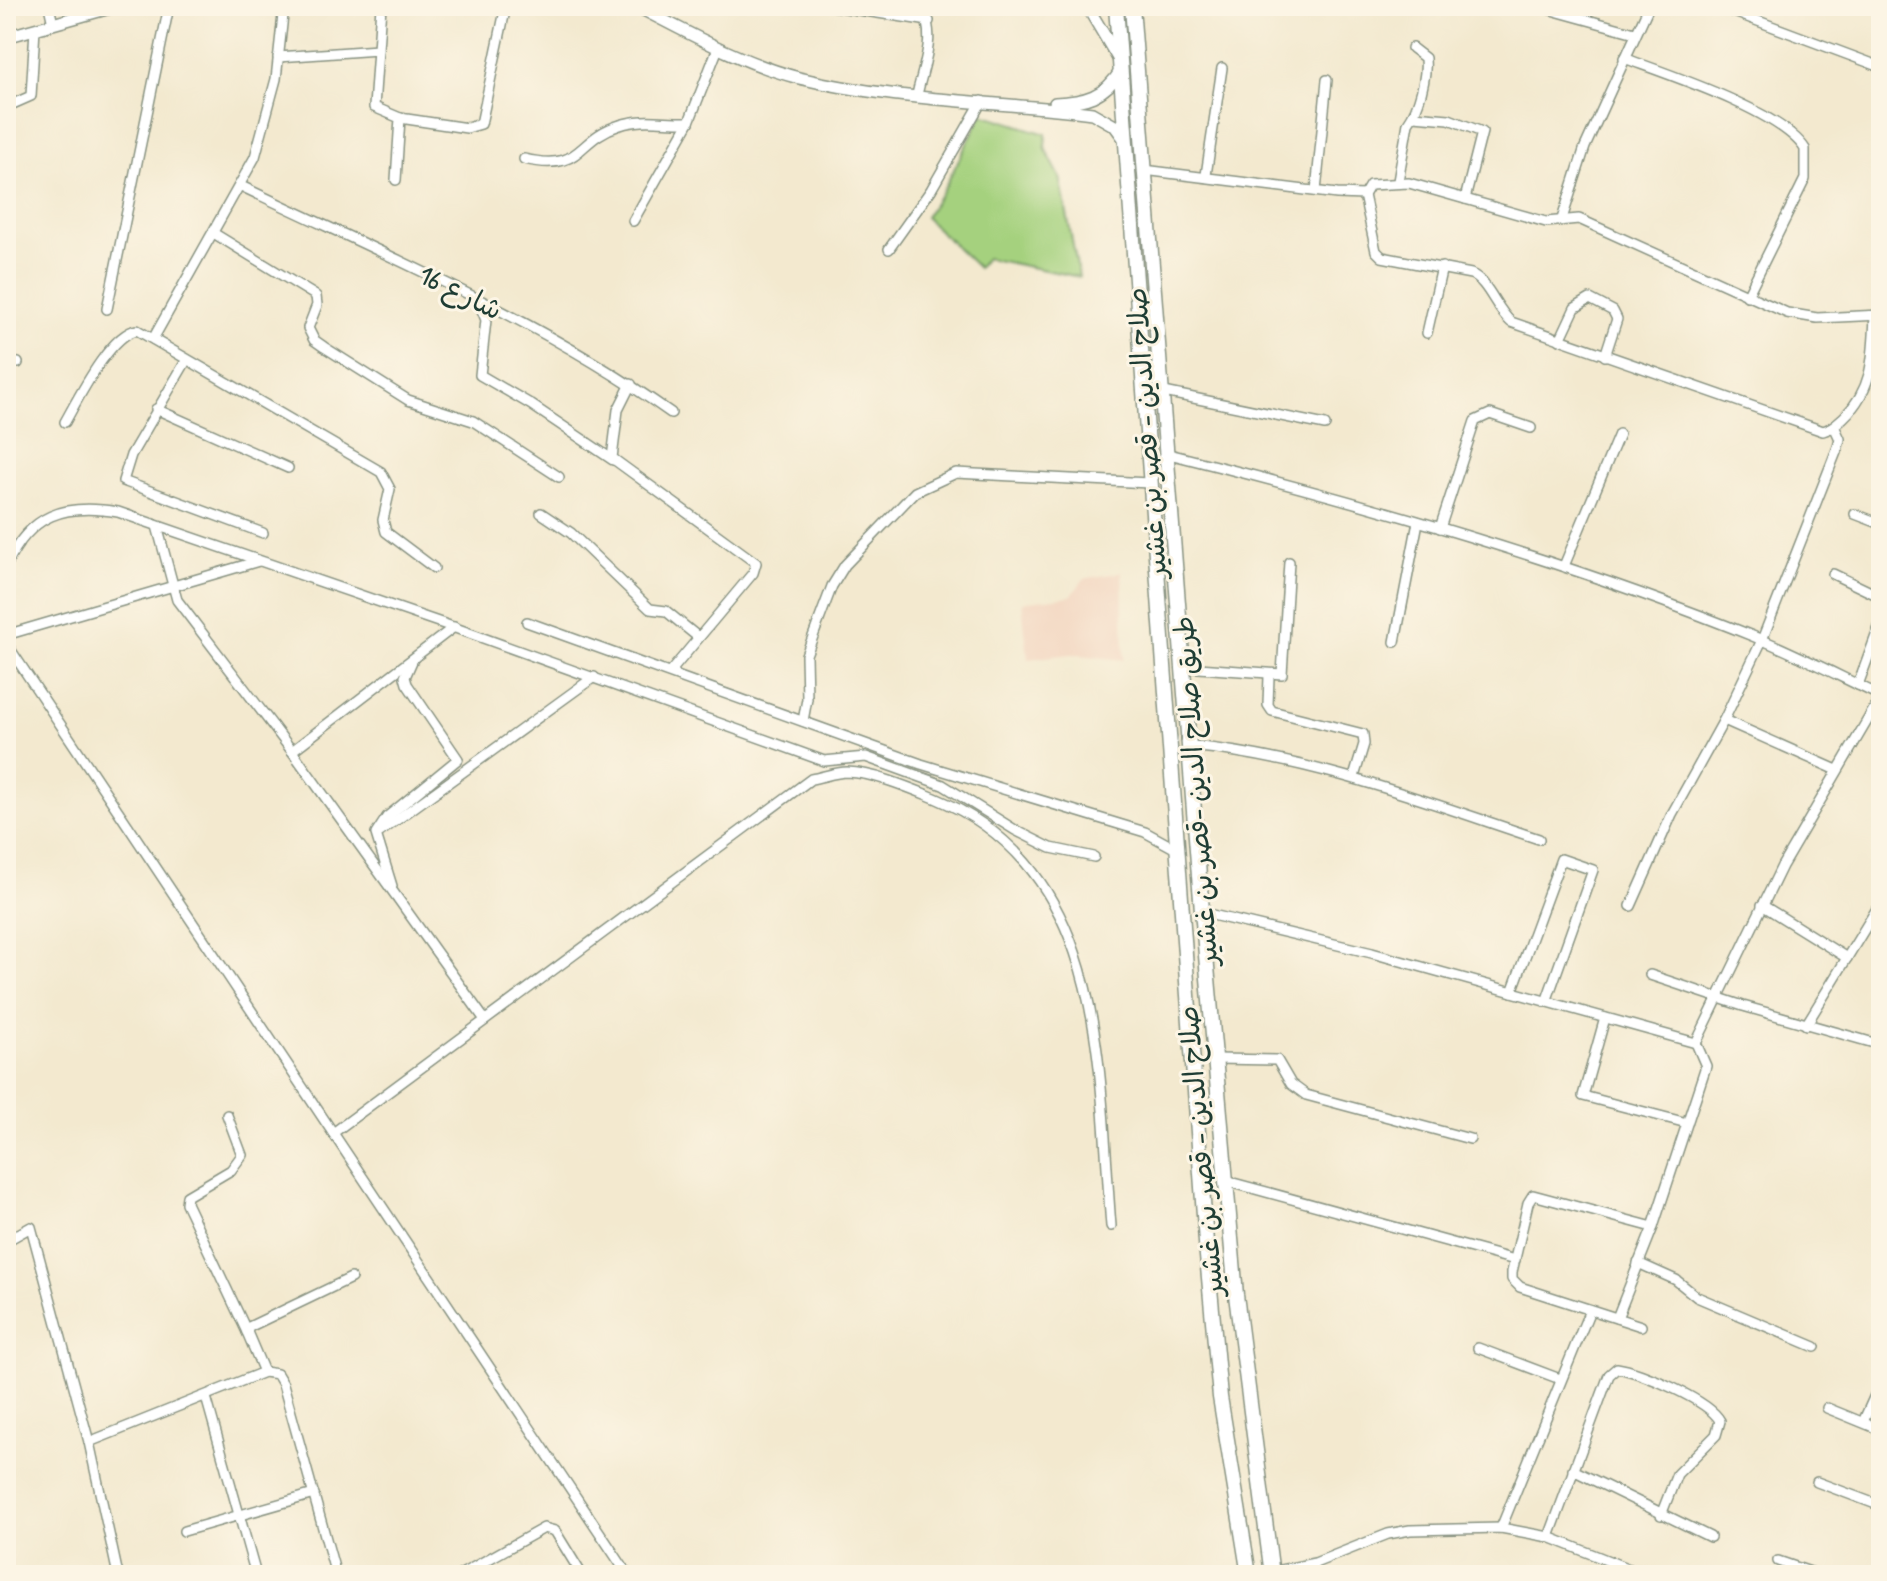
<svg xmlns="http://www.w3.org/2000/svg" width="1887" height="1581" viewBox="0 0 1887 1581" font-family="'Patrick Hand','Playpen Sans Arabic',sans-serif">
	<rect width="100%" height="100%" fill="#fcf5e5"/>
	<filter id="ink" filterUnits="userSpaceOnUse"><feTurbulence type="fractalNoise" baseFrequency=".0125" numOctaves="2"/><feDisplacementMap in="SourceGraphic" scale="16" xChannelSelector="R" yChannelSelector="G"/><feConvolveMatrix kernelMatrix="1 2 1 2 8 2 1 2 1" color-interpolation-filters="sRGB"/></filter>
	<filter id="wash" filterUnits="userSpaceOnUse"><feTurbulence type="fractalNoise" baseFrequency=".006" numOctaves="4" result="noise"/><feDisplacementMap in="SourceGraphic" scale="32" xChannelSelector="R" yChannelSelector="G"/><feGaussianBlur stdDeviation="1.8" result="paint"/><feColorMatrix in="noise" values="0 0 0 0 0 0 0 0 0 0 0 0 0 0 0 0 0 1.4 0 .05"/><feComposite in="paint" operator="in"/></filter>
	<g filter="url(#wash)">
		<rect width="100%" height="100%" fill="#f3e9cf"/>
		<path fill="#f2d4be" d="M1122 572 1124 660 1071 654 1028 659 1022 602 1071 596 1084 579Z"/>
		<path fill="#a5d17e" stroke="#628759" stroke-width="2" d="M982 114 1046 134 1045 148 1060 177 1079 277 986 258 978 268 925 217 945 187Z"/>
	</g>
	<g filter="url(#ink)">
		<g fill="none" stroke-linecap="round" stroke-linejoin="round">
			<g stroke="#899382" stroke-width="12">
				<g id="minor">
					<path d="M49 6 53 24"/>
					<path d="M381 6 374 107 400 118 396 180"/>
					<path d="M833 6 929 21"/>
					<path d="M1537 6 1635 33"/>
					<path d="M1718 6 1881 67"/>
					<path d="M278 57 378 50"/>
					<path d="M1624 58C1667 74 1781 111 1805 149V179L1747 296"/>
					<path d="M917 95C923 66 939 32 919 6"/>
					<path d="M6 107 31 96 35 29"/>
					<path d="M1414 116 1449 119 1482 132 1465 199"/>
					<path d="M400 118 467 128 481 124 506 6"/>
					<path d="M524 159C584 173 574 139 620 125 642 117 666 123 689 122"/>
					<path d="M1144 170 1337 194 1364 195 1370 185 1409 183 1546 222 1579 219 1787 313 1817 318 1881 315"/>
					<path d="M1206 175 1222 68"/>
					<path d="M1398 181 1408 123C1419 108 1427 77 1425 58L1412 48"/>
					<path d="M241 186C387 256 539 319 671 413"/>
					<path d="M1316 191 1327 80"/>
					<path d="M1364 195 1376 251 1382 257 1471 274C1488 281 1496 309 1511 322L1823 431C1832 429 1837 423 1844 417 1874 388 1873 355 1875 316"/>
					<path d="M1562 219 1585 147 1649 6"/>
					<path d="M633 221 689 122 718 48"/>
					<path d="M215 234 316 296 317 305 308 328 314 340 324 347 408 400 473 421 559 477"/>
					<path d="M889 249 931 190 982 101"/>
					<path d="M478 300 486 320 480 375 530 404 613 460"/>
					<path d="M107 309 169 6"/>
					<path d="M1427 333 1442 267"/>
					<path d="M153 339 255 157 276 79 284 6"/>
					<path d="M1560 340 1575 308 1590 299 1613 311 1617 319 1605 356"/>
					<path d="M6 361 18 363"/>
					<path d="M186 361 131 455 123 481 263 533"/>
					<path d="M631 384 618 410 612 458 756 563 753 573 671 671"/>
					<path d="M1164 392 1325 425"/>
					<path d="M156 409 288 468"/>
					<path d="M65 422C78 399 110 334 137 330L381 472 390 489 383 520 386 532 434 568"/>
					<path d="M1169 454C1369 504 1568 561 1760 639 1801 656 1841 677 1881 696"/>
					<path d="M541 513 571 533 650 609 666 611 698 637"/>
					<path d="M1855 514 1881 524"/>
					<path d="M157 526 177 600 292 751 485 1020"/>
					<path d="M1440 528 1475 421 1490 414 1531 428"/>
					<path d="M6 566C30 514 64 503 118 512L447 625 824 761 866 757 943 785 1015 830 1051 848 1094 857"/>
					<path d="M1564 566 1619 434"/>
					<path d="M1833 574 1881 597"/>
					<path d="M527 622 921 764 1145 832 1176 849"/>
					<path d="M6 635 259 561"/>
					<path d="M1395 642 1418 522"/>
					<path d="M6 643 628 1575"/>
					<path d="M1185 667 1282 674 1289 562"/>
					<path d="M1269 676 1268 705 1272 711 1363 734 1364 744 1354 777"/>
					<path d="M1858 685 1881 622"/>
					<path d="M1724 720 1837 770"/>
					<path d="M803 721 807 699 806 655 832 586 845 565 915 492 956 473 1149 483"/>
					<path d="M1191 746C1312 758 1425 801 1539 839"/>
					<path d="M292 751 454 627"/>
					<path d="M380 832 594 677"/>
					<path d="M392 886 376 834 387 817 458 759 407 684 405 677 413 659"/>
					<path d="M1762 905 1847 958"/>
					<path d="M1631 906 1672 814 1724 720 1762 640 1838 447 1840 439 1834 426"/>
					<path d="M1204 913 1372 953 1696 1043 1782 866 1881 697"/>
					<path d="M1650 975 1743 1006 1881 1045"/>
					<path d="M1512 992 1561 859 1593 870 1546 1002"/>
					<path d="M1605 1018 1583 1096 1687 1123"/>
					<path d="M1806 1025 1881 902"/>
					<path d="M1215 1059 1277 1060 1291 1084 1306 1095 1470 1139"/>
					<path d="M227 1115 242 1155 231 1170 187 1196 186 1203 247 1332"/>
					<path d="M333 1133 811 779C823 777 836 772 847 772 875 773 910 788 935 798 1109 871 1098 1068 1111 1226"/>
					<path d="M1226 1181 1515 1260"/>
					<path d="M6 1241 31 1227 89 1442 118 1575"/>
					<path d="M1638 1263 1676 1280 1697 1297 1815 1347"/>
					<path d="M1617 1318 1653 1227 1706 1066 1696 1043"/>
					<path d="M1641 1326 1520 1287 1512 1279V1272L1528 1203 1533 1195 1653 1227"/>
					<path d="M1478 1348 1560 1379"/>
					<path d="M264 1372 247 1332 249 1327 351 1278"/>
					<path d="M206 1397 256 1575"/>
					<path d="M1827 1408 1881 1430"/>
					<path d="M1863 1422 1881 1382"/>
					<path d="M89 1442 264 1372 277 1374 283 1384 336 1575"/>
					<path d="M1573 1470 1710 1537"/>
					<path d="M1817 1482 1881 1506"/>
					<path d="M1501 1528 1590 1310"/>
					<path d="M184 1531 314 1494"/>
					<path d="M1549 1537 1609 1375 1617 1368C1640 1371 1710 1401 1720 1421L1716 1435 1677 1474 1661 1515"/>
					<path d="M1778 1561 1819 1575"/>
					<path d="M1271 1572 1315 1563 1388 1534 1410 1530 1501 1528 1549 1537 1644 1575"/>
					<path d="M460 1575 544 1528 555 1531 582 1575"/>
				</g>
			</g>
			<g stroke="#899382" stroke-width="14">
				<g id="tertiary">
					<path d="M636 6C689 33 741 63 799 78 894 101 995 101 1092 113L1115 126 1126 141"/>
					<path d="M1087 6 1119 60"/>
					<path d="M6 37 117 6"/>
					<path d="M1055 103C1084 102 1105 97 1121 70"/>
				</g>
			</g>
			<g stroke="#899382" stroke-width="17">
				<g id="trunk">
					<path d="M1116 6 1207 1256 1220 1397 1249 1575"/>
					<path d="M1132 6 1199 876 1236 1295 1272 1575"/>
				</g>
			</g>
			<use href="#minor" stroke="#fff" stroke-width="9"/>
			<use href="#tertiary" stroke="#fff" stroke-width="11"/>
			<use href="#trunk" stroke="#fff" stroke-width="14"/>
		</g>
	</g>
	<g text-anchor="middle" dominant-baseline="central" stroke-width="6" stroke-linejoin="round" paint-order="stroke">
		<g font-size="28" fill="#1f3d34" stroke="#fcf5e5">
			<text transform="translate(461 292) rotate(26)">شارع 16</text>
			<text transform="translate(1146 433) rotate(-94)">صلاح الدين - قصر بن غشير</text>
			<text transform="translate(1195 791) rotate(-94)">طريق صلاح الدين -قصر بن غشير</text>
			<text transform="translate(1200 1151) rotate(-95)">صلاح الدين - قصر بن غشير</text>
		</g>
	</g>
	<rect width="1887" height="1581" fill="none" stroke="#fcf5e5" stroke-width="32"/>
</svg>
